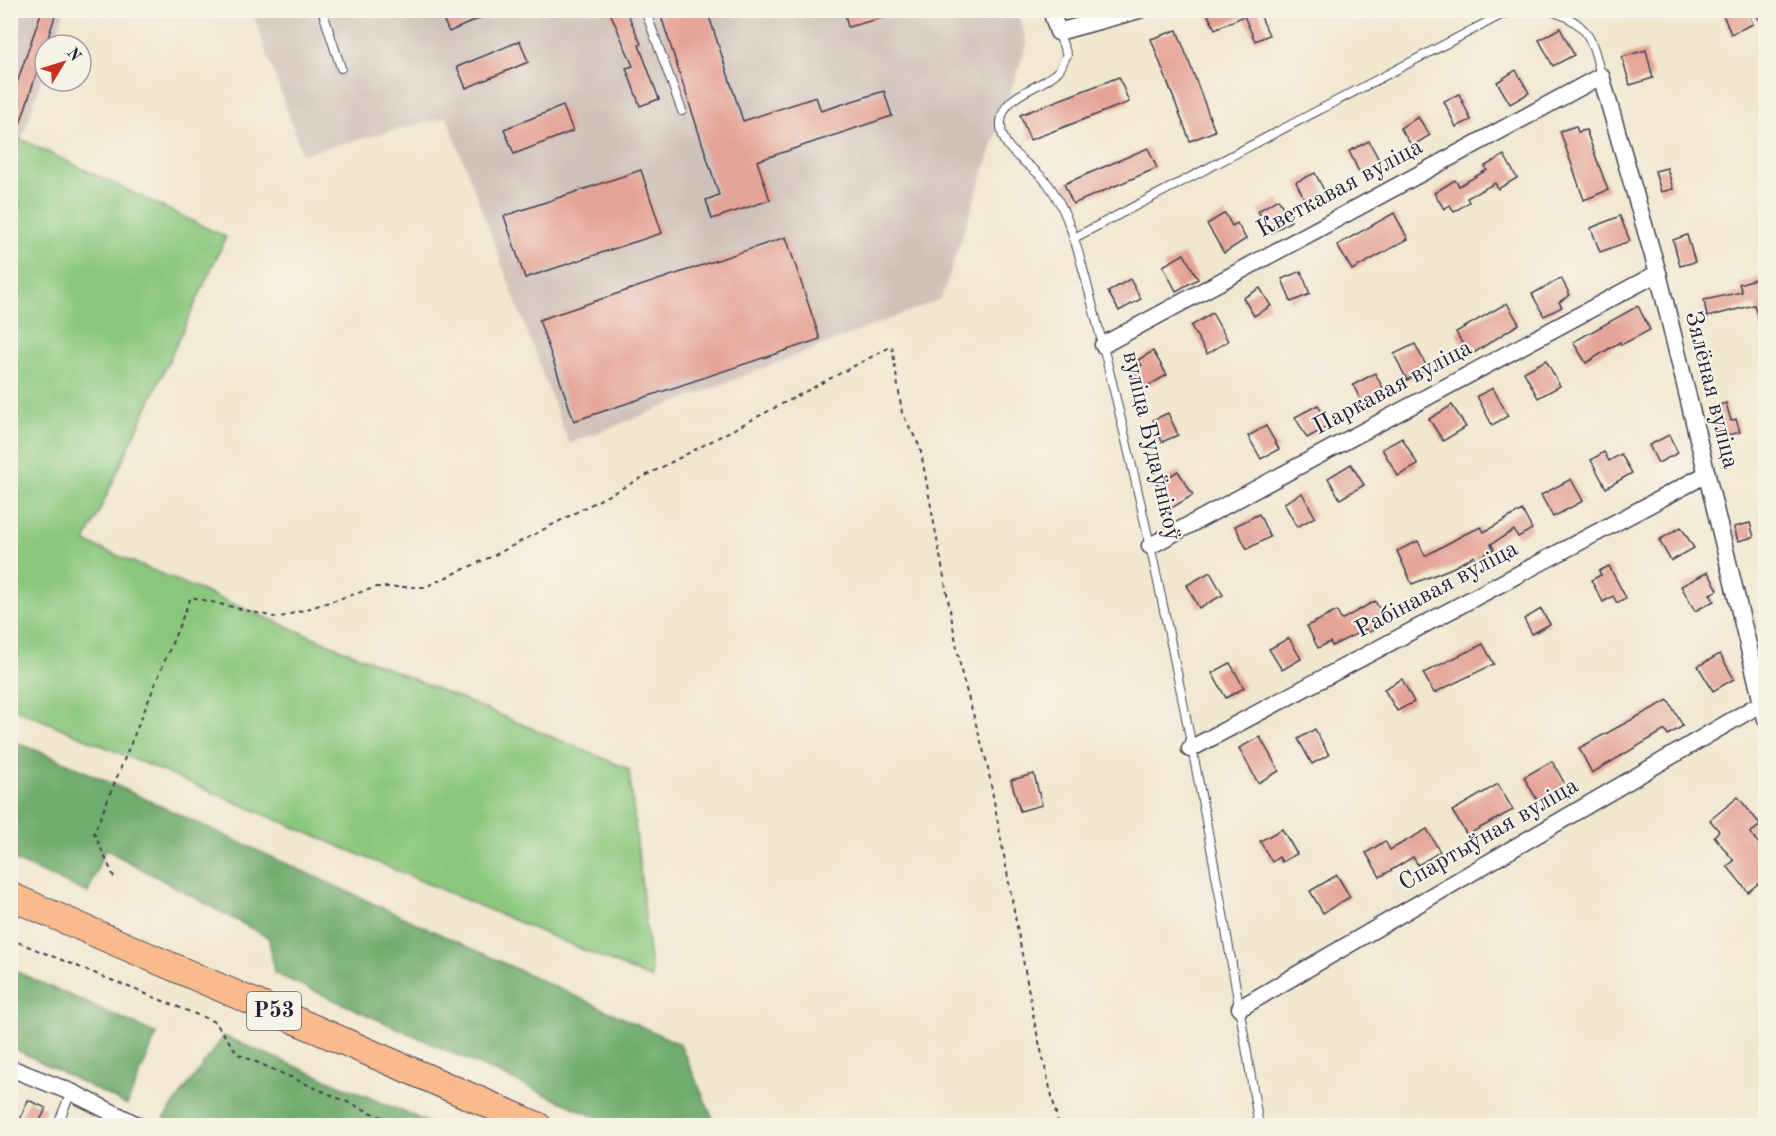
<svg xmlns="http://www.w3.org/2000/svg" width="1776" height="1136" viewBox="0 0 1776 1136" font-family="'Old Standard TT',serif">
	<rect width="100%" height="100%" fill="#f7f3e8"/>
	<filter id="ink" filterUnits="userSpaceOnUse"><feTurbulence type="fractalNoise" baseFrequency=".0167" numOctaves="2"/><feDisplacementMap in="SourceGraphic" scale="12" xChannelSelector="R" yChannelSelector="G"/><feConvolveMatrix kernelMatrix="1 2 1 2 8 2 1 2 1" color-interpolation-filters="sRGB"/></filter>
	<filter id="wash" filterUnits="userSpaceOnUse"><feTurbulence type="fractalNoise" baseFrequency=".008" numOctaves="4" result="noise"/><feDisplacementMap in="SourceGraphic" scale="24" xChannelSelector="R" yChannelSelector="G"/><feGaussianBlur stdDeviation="1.35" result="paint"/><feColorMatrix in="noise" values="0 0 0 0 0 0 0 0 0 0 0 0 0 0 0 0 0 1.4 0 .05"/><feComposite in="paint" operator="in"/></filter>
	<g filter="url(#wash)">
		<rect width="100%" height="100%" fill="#f1e7cf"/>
		<g fill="#cec1ba">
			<path d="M1018 10 1027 44 941 299 569 444 447 117 302 154 252 11Z"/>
			<path d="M10 11H64L53 45H45V69L22 139 11 134Z"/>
		</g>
		<path fill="#8ac77d" stroke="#56745c" stroke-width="1.5" d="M10 134 226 237 85 542 629 769 652 979 11 707Z"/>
		<g fill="#6fac6c" stroke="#486754" stroke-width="1.5">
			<path d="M10 740 56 758 680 1044 715 1123 719 1125H613L274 973 269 938 105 849 88 893 11 859Z"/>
			<path d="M10 969 157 1034 127 1105 11 1047Z"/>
			<path d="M224 1036 411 1115 434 1125 180 1126 164 1118Z"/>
		</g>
		<g id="blocks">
			<g fill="#e5a296">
				<path d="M42 10H57L13 146 10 145V103Z"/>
				<path d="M439 10H498L449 32Z"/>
				<path d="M609 10H626L641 44 639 45 659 99 640 106 626 68 633 66Z"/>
				<path d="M659 10H707L743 121 816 97 821 111 884 91 892 116 757 161 770 200 712 219 706 200 719 195Z"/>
				<path d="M844 10H895L896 14 848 27Z"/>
				<path d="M1217 10H1258L1269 35 1255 41 1244 16 1215 29 1208 15Z"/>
				<path d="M1721 10H1747L1753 24 1731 34Z"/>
				<path d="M1560 28 1574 55 1553 66 1539 40Z"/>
				<path d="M1177 30 1215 131 1190 141 1151 39Z"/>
				<path d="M520 41 528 62 466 88 457 67Z"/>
				<path d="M1646 50 1653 78 1630 85 1622 57Z"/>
				<path d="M1516 70 1529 93 1510 104 1497 82Z"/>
				<path d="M1119 77 1129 102 1030 140 1020 115Z"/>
				<path d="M1459 94 1471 120 1456 127 1444 101Z"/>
				<path d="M563 106 573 131 514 154 504 129Z"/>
				<path d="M1418 117 1430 135 1412 146 1400 128Z"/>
				<path d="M1576 126 1578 132 1586 130 1608 190 1584 200 1560 131Z"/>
				<path d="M1369 141 1381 164 1360 174 1349 151Z"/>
				<path d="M1148 148 1157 168 1073 204 1064 184Z"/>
				<path d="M1504 155 1517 178 1498 189 1495 183 1467 198 1469 202 1454 212 1450 205 1444 209 1434 193 1455 180 1459 186 1487 170 1485 166Z"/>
				<path d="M1667 168 1673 189 1661 192 1655 171Z"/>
				<path d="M641 170 662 233 525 278 504 216Z"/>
				<path d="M1315 173 1327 196 1308 206 1296 182Z"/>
				<path d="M1278 199 1291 221 1271 233 1258 211Z"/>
				<path d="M1225 213 1232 226 1237 223 1246 239 1224 253 1207 224Z"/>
				<path d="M1394 213 1408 239 1352 270 1337 245Z"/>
				<path d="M1620 216 1630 241 1600 252 1591 228Z"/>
				<path d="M1687 235 1695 262 1680 266 1673 240Z"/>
				<path d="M786 237 820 339 574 421 539 320Z"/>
				<path d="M1184 254 1198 279 1176 291 1163 266Z"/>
				<path d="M1301 271 1310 294 1291 302 1282 279Z"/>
				<path d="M1761 277 1766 293V332L1763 333 1754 305 1707 317 1704 300 1742 292 1739 284Z"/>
				<path d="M1561 278 1570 295 1559 302 1562 307 1544 316 1532 294Z"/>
				<path d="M1130 279 1141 299 1119 311 1108 292Z"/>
				<path d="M1260 288 1271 306 1254 316 1243 298Z"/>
				<path d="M1507 303 1519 324 1469 356 1456 332Z"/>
				<path d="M1638 306 1650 330 1621 345 1620 342 1586 363 1573 342Z"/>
				<path d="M1212 313 1228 341 1207 354 1191 326Z"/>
				<path d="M1415 344 1428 369 1407 380 1394 354Z"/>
				<path d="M1153 351 1167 375 1142 389 1132 371 1142 365 1138 360Z"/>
				<path d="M1546 360 1560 386 1538 398 1524 372Z"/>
				<path d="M1375 373 1386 394 1364 406 1353 385Z"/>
				<path d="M1493 388 1508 416 1492 425 1477 396Z"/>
				<path d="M1726 403 1731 421 1736 419 1740 432 1720 437 1712 407Z"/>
				<path d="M1318 405 1329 426 1307 438 1295 417Z"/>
				<path d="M1452 405 1466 427 1443 441 1429 419Z"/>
				<path d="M1168 413 1178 435 1162 442 1153 420Z"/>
				<path d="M1266 426 1279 449 1261 459 1248 436Z"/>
				<path d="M1669 435 1678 453 1658 463 1649 445Z"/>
				<path d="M1402 438 1418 465 1398 476 1382 449Z"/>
				<path d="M1604 452 1609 461 1621 454 1632 473 1606 488 1591 460Z"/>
				<path d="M1351 464 1364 485 1340 499 1328 478Z"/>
				<path d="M1178 471 1193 495 1170 509 1155 485Z"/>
				<path d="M1571 479 1583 501 1553 517 1541 495Z"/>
				<path d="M1302 493 1315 517 1297 527 1284 503Z"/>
				<path d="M1522 510 1532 529 1518 537 1514 530 1491 544 1494 549 1476 560 1474 556 1452 568 1412 584 1397 551 1418 541 1425 556 1463 535 1481 527 1484 532Z"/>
				<path d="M1259 514 1270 537 1247 549 1235 526Z"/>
				<path d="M1750 523 1754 537 1738 541 1734 527Z"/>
				<path d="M1681 527 1694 548 1671 561 1659 540Z"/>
				<path d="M1609 566 1626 598 1617 603 1613 596 1603 602 1591 580 1601 575 1599 571Z"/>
				<path d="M1210 572 1223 595 1199 608 1187 585Z"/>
				<path d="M1708 572 1718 590 1710 594 1714 601 1695 611 1681 586Z"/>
				<path d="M1375 601 1387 622 1368 633 1366 629 1332 646 1330 642 1318 648 1307 626 1337 611 1341 620Z"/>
				<path d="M1541 609 1550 624 1532 634 1524 619Z"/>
				<path d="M1289 638 1301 659 1282 670 1269 649Z"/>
				<path d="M1483 644 1494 664 1434 693 1423 673Z"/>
				<path d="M1720 654 1734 679 1713 691 1698 666Z"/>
				<path d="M1230 663 1244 688 1226 698 1212 673Z"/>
				<path d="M1402 679 1414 702 1397 711 1384 689Z"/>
				<path d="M1668 700 1683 726 1668 735 1665 730 1592 773 1579 748Z"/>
				<path d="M1315 729 1329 755 1312 764 1298 739Z"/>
				<path d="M1260 737 1279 771 1258 783 1239 748Z"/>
				<path d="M1552 761 1571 795 1559 801 1554 791 1537 800 1524 777Z"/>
				<path d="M1034 774 1042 805 1020 811 1011 780Z"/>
				<path d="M1498 784 1513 810 1467 835 1452 811Z"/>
				<path d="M1738 797 1761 825 1750 833 1766 852V877L1748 892 1727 866 1734 861 1714 836 1719 831 1710 820Z"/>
				<path d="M1282 829 1297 854 1282 862 1279 857 1272 862 1260 841Z"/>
				<path d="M1427 829 1440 852 1418 865 1413 857 1380 877 1366 853 1385 841 1390 850Z"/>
				<path d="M1337 875 1350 897 1323 913 1310 891Z"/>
				<path d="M28 1100 46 1108 38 1125H18Z"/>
			</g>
		</g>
	</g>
	<g filter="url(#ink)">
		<use href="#blocks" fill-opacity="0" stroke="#414051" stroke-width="1.5"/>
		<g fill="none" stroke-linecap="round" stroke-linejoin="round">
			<g stroke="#414051" stroke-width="10">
				<g id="service">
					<path d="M322 10 341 68"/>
					<path d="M645 10 682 111"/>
					<path d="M1547 10C1588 21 1592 38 1601 76"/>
					<path d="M1058 32 1067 55C1064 59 1062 66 1059 70 1043 89 1003 92 1001 122 999 152 1032 163 1048 184 1068 211 1077 247 1086 280 1159 557 1213 842 1259 1126"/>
					<path d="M1074 238 1499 16 1516 10"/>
					<path d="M57 1126 71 1092"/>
				</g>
			</g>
			<g stroke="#414051" stroke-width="19">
				<g id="minor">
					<path d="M1051 10 1058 32 1139 10"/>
					<path d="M1763 10 1766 14"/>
					<path d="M1103 345 1601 76 1658 273 1766 719"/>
					<path d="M1150 546 1658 273"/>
					<path d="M1190 749 1707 474"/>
					<path d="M1240 1008 1762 703"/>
					<path d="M10 1068 71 1092 139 1126"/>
				</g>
			</g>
			<g stroke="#414051" stroke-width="29">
				<path id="primary" d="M10 896 538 1126"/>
			</g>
			<g stroke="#414051" stroke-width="2" stroke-dasharray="4.5 4.5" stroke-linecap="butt">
				<path d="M114 877 94 833 191 597 278 618 377 587H425L495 555 892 346 902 413 920 447 962 675 987 763 1035 1025 1059 1126"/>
				<path d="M10 939 215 1022 238 1054 402 1126"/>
			</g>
			<use href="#service" stroke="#fff" stroke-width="8"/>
			<use href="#minor" stroke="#fff" stroke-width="16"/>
			<use href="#primary" stroke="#fabb8c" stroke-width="27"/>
		</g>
	</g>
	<g text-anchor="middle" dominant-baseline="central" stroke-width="4.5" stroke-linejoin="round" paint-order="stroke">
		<rect fill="#f7f3e8" stroke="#62616f" stroke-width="1.5" x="247" y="992" width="54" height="38" rx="4.5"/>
		<g font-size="22" font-weight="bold" fill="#22223b">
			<text x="274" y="1011">Р53</text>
		</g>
		<g font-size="24" fill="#22223b" stroke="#f7f3e8">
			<text transform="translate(1340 189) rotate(-28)">Кветкавая вуліца</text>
			<text transform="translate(1393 388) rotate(-28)">Паркавая вуліца</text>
			<text transform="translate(1711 390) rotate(76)">Зялёная вуліца</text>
			<text transform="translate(1151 446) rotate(77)">вуліца Будаўнікоў</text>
			<text transform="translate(1437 590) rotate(-28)">Рабінавая вуліца</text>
			<text transform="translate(1489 835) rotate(-30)">Спартыўная вуліца</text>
		</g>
	</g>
	<rect width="1776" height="1136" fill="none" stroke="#f7f3e8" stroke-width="36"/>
	<g transform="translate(63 63) rotate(52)"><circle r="28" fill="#f7f3e8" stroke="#a29fa3" stroke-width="1.5"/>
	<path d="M0-4.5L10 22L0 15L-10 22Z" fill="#c8321e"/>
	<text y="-9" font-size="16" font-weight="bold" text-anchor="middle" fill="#22223b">N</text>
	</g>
</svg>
